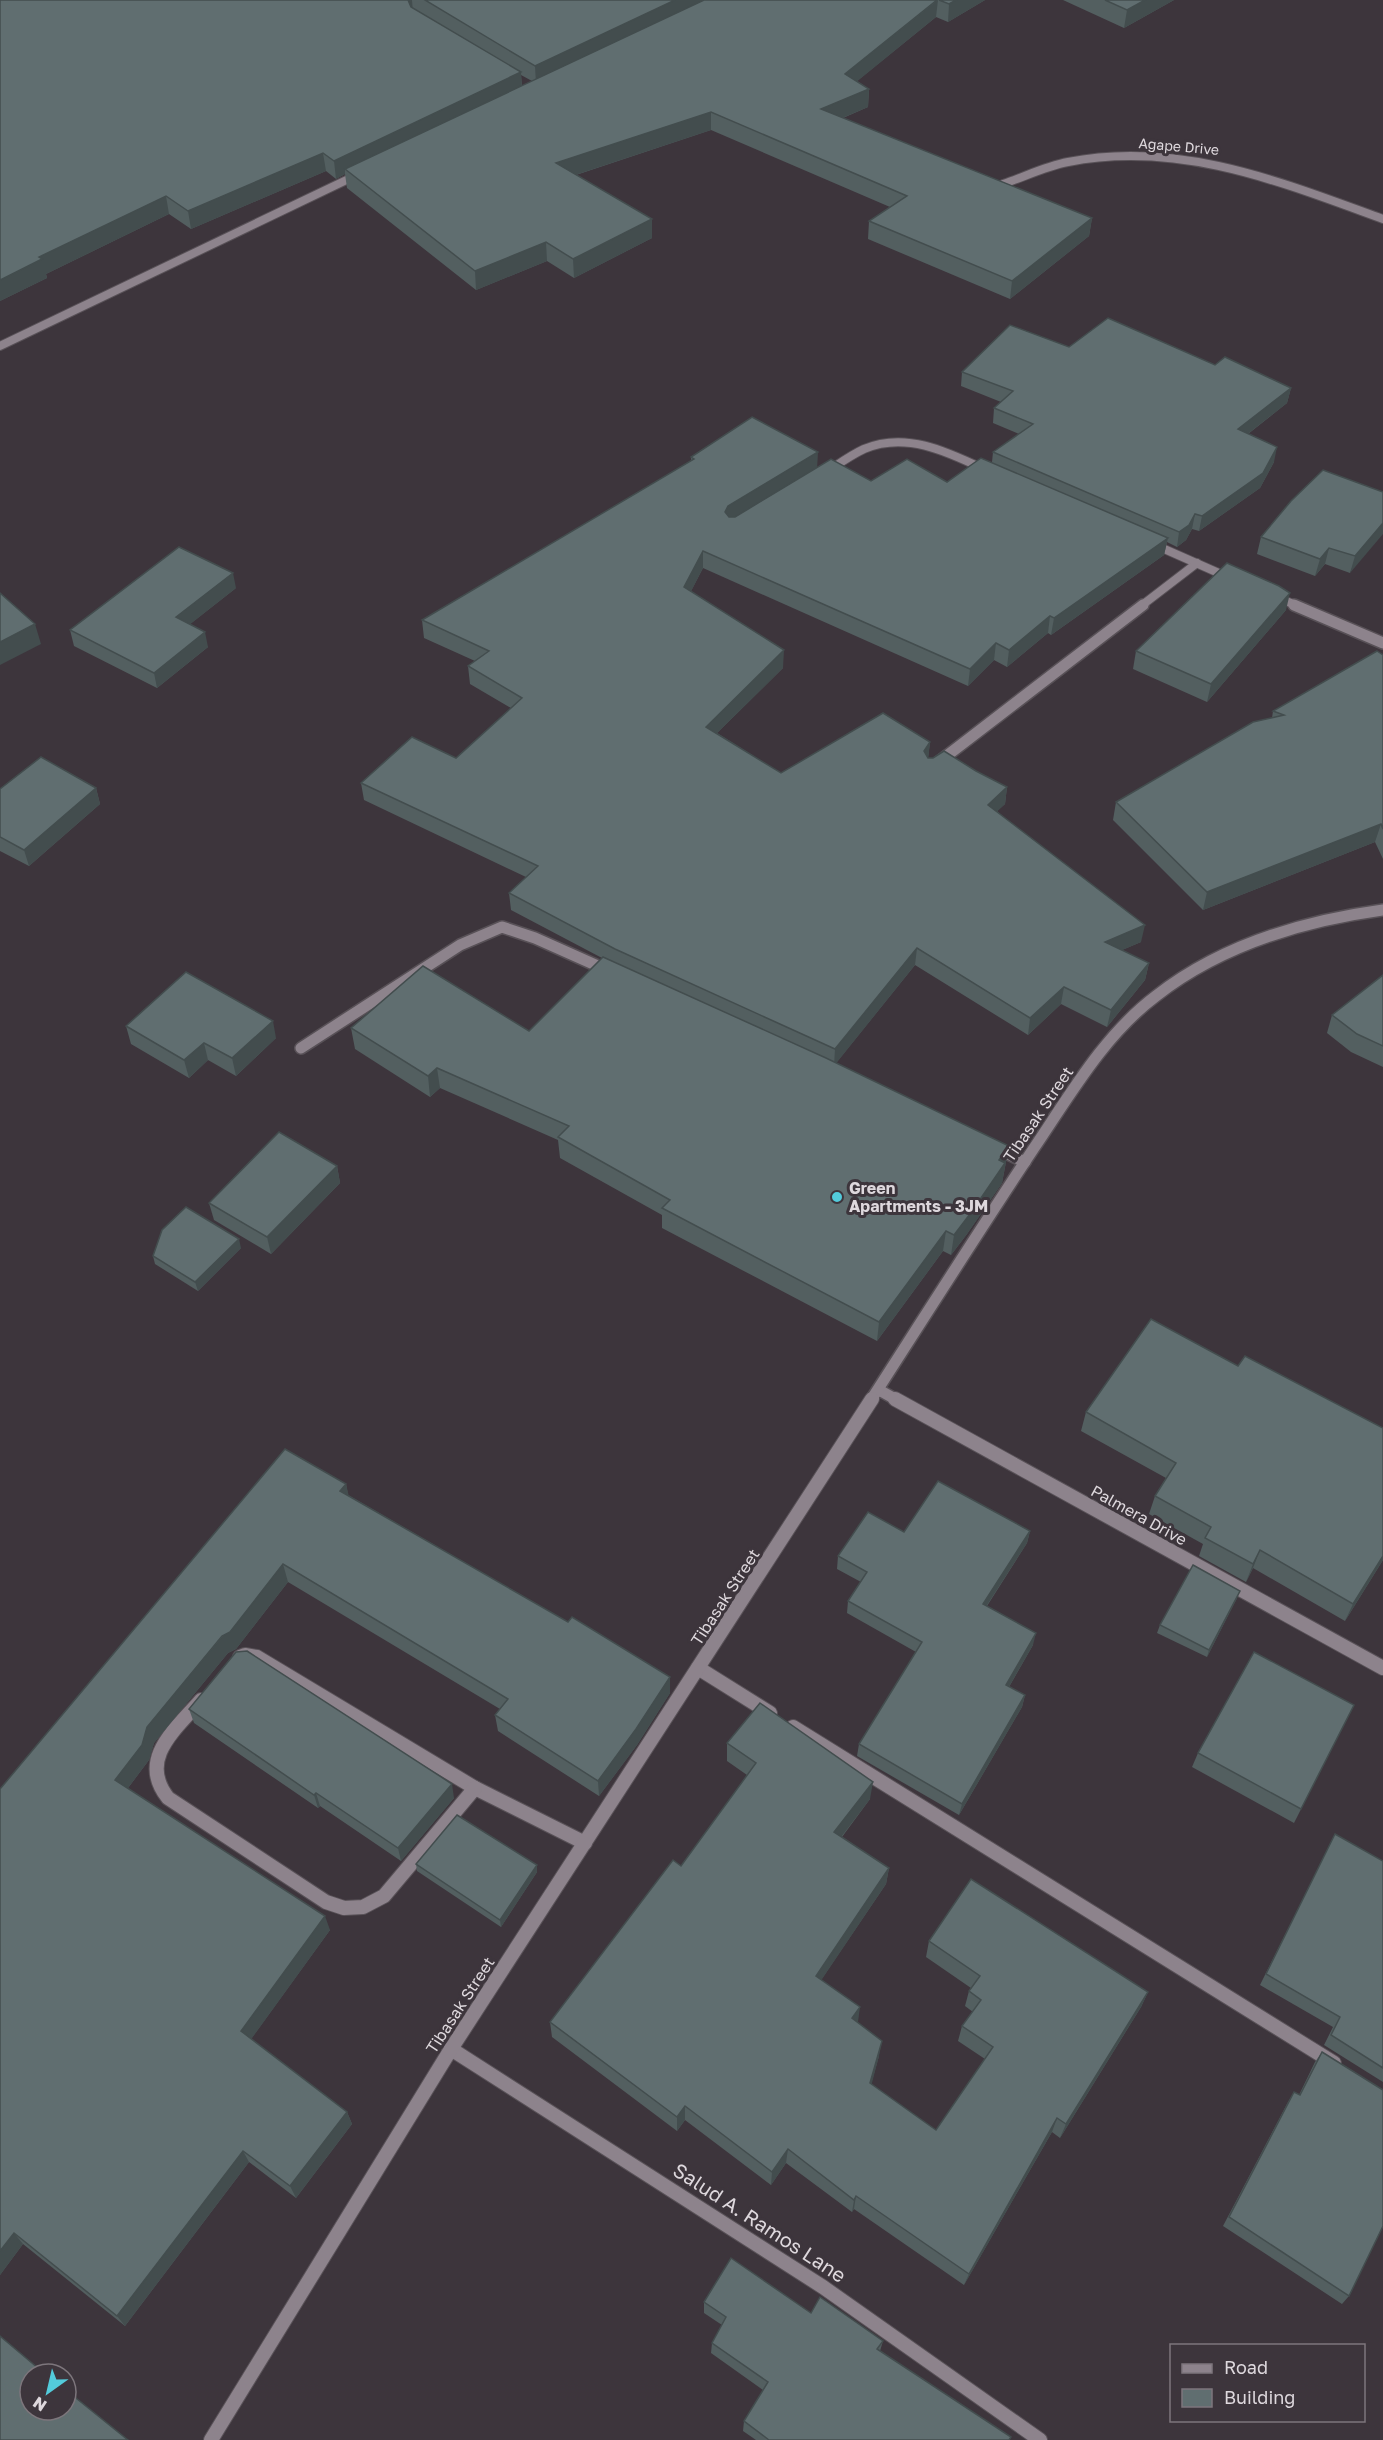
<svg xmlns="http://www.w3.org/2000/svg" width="1383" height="2440" viewBox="0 0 1383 2440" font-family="'Golos Text',sans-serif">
	<rect width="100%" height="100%" fill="#3d353c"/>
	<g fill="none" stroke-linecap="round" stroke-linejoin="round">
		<g stroke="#585157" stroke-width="16">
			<g id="service">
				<path d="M240 1657 245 1655 257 1657 475 1788 585 1843"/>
				<path d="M201 1700C176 1729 137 1759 168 1798L326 1902 344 1908 363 1907 384 1896 475 1788"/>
			</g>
		</g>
		<g stroke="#585157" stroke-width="10">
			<g id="minor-far2">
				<path d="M1003 184C1024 177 1046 166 1068 162 1179 140 1281 182 1383 219"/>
				<path d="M0 346 359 174"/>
				<path d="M828 471C840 463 851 455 864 449 906 431 948 452 986 470"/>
				<path d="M1153 544 1230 578"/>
				<path d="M1274 596 1298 606"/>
				<path d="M1141 606 1197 563"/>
			</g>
		</g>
		<g stroke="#585157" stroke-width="14">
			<g id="minor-far1">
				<path d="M1294 605 1383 643"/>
				<path d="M936 764 1143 605"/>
				<path d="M301 1048 460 945 502 927 535 938 609 971"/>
				<path d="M993 1147 1025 1162"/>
				<path d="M879 1390 897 1400"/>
			</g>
		</g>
		<g stroke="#585157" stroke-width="16">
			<g id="minor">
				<path d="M895 1399 1383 1668"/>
				<path d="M698 1668 770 1713"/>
				<path d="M793 1727 1334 2063"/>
				<path d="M451 2049 823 2287 1040 2440"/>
			</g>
		</g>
		<g stroke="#585157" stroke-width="14">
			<path id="tertiary-far1" d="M871 1400C925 1316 979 1231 1034 1148 1070 1095 1104 1035 1156 996 1221 945 1302 921 1383 910"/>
		</g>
		<g stroke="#585157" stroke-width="16">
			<path id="tertiary" d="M211 2440 451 2049 872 1399"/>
		</g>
		<use href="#service" stroke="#8d838c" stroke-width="14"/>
		<use href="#minor-far2" stroke="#8d838c" stroke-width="8"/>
		<use href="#minor-far1" stroke="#8d838c" stroke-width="11"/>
		<use href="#minor" stroke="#8d838c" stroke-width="14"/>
		<use href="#tertiary-far1" stroke="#8d838c" stroke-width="11"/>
		<use href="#tertiary" stroke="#8d838c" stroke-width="14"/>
	</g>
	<g fill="#535f60" fill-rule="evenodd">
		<path d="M0 0H985L948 22 936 17 857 81 869 89 868 107 843 118 1092 218 1089 236 1010 299 868 239 869 221 890 207 711 130 576 175 652 238 574 278 547 261 476 290 347 188 345 174 336 179 326 171 191 229 169 214 46 274 47 278 0 301ZM521 75 532 81 522 86Z"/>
		<path d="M1063 0H1174L1124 28Z"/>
		<path d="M1069 347 1215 365 1291 388 1287 403 1248 434 1274 462 1260 488 1199 531 1192 529 1186 540 1177 547 1167 542 1164 555 1051 635 1048 633 1007 667 994 660 968 686 703 568 691 591 783 668 717 733 781 773 930 742 928 758 976 771 1007 787 1005 804 997 811 1141 942 1122 950 1149 963 1145 980 1107 1027 1061 1004 1028 1035 915 965 836 1063 1009 1146 1002 1183 967 1234 951 1255 943 1251 877 1341 662 1228V1215L560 1158 558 1140 440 1088 430 1097 355 1049 351 1028 529 1031 602 958 511 910 509 893 526 877 364 800 361 783 456 758 511 708 470 684 468 666 475 661 424 638 422 620 691 462V457L817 468 871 481 947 482 992 462 993 452 1019 434 993 423 994 408 1001 402 961 386 962 372Z"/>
		<path d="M1383 492 1350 573 1325 564 1315 576 1257 554 1261 537Z"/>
		<path d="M236 588 190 624 208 647 157 688 74 646 70 630Z"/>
		<path d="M1286 610 1207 702 1133 669 1136 651Z"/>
		<path d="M1383 655V859L1375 842 1203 910 1113 820 1116 802 1272 718 1273 711Z"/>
		<path d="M96 788 100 804 29 866 0 851V789Z"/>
		<path d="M1383 975V1067L1351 1052 1327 1033 1332 1015Z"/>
		<path d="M126 1026 276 1038 236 1076 208 1060 189 1078 131 1044Z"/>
		<path d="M337 1166 340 1183 271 1254 214 1220 209 1203Z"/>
		<path d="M241 1248 198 1291 155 1264 153 1256Z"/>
		<path d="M1086 1412 1383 1560 1345 1621 1253 1568 1246 1582 1199 1556 1203 1544 1149 1514 1155 1496 1166 1478 1081 1431Z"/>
		<path d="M346 1484 348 1495 568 1622 670 1677V1693L637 1745 599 1796 498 1731 495 1715 500 1709 288 1582 236 1649 228 1653 154 1743 149 1760 128 1788 330 1930 251 2039 347 2112 352 2124 296 2198 249 2162 125 2326 23 2244 0 2275V1789Z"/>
		<path d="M1030 1531 1027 1543 987 1606 1033 1645 1009 1687 1025 1695 1022 1707 959 1815 857 1756 859 1744 916 1652 847 1613 848 1601 861 1582 837 1569 838 1556 904 1532Z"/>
		<path d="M1237 1598 1207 1657 1157 1633 1160 1625Z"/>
		<path d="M1354 1705 1294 1823 1192 1767 1198 1753Z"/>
		<path d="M189 1709 454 1798 401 1861 320 1806 318 1808 194 1723Z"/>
		<path d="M727 1743 870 1799 842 1837 889 1868 886 1884 821 1980 857 2023 879 2056 871 2084 936 2130 985 2059 958 2041 962 2026 973 2012 965 2006 969 1991 971 1988 926 1957 929 1941 1148 1992 1141 2007 1060 2138 1052 2132 964 2285 854 2209 852 2212 786 2163 771 2185 685 2120 677 2131 552 2037 550 2022 681 1866 747 1775 727 1761Z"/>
		<path d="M1335 1834 1383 1861V2082L1324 2045 1333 2027 1260 1985Z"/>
		<path d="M416 1864 537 1872 501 1927 417 1871Z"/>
		<path d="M1322 2052 1349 2296 1342 2304 1223 2226 1288 2102 1294 2092 1299 2095 1315 2062Z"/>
		<path d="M704 2302 811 2313 883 2341 880 2351 1009 2440H756L743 2431 744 2421 763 2390 711 2353 712 2343 722 2325 704 2313Z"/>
	</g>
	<g fill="#434d4e">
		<path d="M408 0H412L413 13 410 18Z"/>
		<path d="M675 0H713L536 84 535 66Z"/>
		<path d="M938 0 936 17 844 92 845 74Z"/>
		<path d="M956 0H985L948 22 949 4Z"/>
		<path d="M1145 0H1174L1124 28 1127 10Z"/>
		<path d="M521 72 522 90 345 169V174L336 179 334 161Z"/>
		<path d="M869 89 868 107 821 127V109Z"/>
		<path d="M711 112V130L557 181 556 163Z"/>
		<path d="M323 153 326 171 191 229 188 211Z"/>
		<path d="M166 196 169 214 46 274 47 278 0 301V280L39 257Z"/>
		<path d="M1092 218 1089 236 1010 299 1012 281Z"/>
		<path d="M652 219V238L574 278 573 259Z"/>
		<path d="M546 242 547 261 476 290 475 271Z"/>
		<path d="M1291 388 1287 403 1235 444 1238 429Z"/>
		<path d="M1277 447 1274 462 1260 488 1199 531 1202 516Z"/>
		<path d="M818 452 817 470 725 530V512L728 506Z"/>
		<path d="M1195 514 1192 529 1186 540 1177 547 1179 532Z"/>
		<path d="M1383 523V534L1350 573 1355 556Z"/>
		<path d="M1168 538 1164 555 1051 635 1054 618Z"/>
		<path d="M1329 548 1325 564 1315 576 1320 559Z"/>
		<path d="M703 551V568L684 605V587Z"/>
		<path d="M233 573 236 588 179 633 176 617Z"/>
		<path d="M1290 593 1286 610 1207 702 1211 684Z"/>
		<path d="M1050 616 1048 633 1007 667 1009 650Z"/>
		<path d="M35 624 41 644 0 665V642Z"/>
		<path d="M205 632 208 647 157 688 154 673Z"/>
		<path d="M996 643 994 660 968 686 970 669Z"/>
		<path d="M784 650 783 668 706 744V727Z"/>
		<path d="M930 742 928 760 924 751Z"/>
		<path d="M1007 787 1005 804 986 822 988 805Z"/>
		<path d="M96 788 100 804 29 866 24 850Z"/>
		<path d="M1381 824 1375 842 1203 910 1207 892Z"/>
		<path d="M1145 925 1141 942 1101 959 1105 942Z"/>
		<path d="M917 948 915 965 834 1066 835 1049Z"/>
		<path d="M1149 963 1145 980 1107 1027 1111 1010Z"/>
		<path d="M1064 987 1061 1004 1028 1035 1030 1018Z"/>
		<path d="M273 1021 276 1038 236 1076 232 1058Z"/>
		<path d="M204 1043 208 1060 189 1078 184 1060Z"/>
		<path d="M437 1068 440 1088 430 1097 428 1076Z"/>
		<path d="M1009 1146 1002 1183 967 1234 951 1255 954 1235 999 1160Z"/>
		<path d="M337 1166 340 1183 271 1254 267 1237Z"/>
		<path d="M946 1231 943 1251 877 1341 879 1322Z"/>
		<path d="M239 1239 241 1248 198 1291 195 1282Z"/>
		<path d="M346 1484 350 1501 340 1491Z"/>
		<path d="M1030 1531 1027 1543 980 1616 983 1604Z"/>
		<path d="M1260 1550 1253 1568 1246 1582 1253 1564Z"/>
		<path d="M1383 1556V1560L1345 1621 1353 1604Z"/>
		<path d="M283 1564 288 1582 236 1649 228 1653 154 1743 149 1760 122 1796 115 1780 147 1727Z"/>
		<path d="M1240 1591 1237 1598 1207 1657 1209 1650Z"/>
		<path d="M1036 1633 1033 1645 1003 1697 1006 1685Z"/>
		<path d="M670 1677V1693L637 1745 599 1796 598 1781Z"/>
		<path d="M1025 1695 1022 1707 959 1815 962 1804Z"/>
		<path d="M873 1782 870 1799 832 1849 834 1832Z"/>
		<path d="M452 1784 454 1798 401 1861 398 1848Z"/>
		<path d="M316 1793 320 1806 318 1808 314 1795Z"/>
		<path d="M537 1865V1872L501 1927 500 1920Z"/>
		<path d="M889 1868 886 1884 814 1991 816 1976Z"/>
		<path d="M325 1916 330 1930 247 2045 241 2031Z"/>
		<path d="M1148 1992 1141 2007 1060 2138 1066 2124Z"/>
		<path d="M860 2007 858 2022 849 2033 852 2018Z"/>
		<path d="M882 2041 879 2056 868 2098 870 2083Z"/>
		<path d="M685 2106V2120L677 2131V2117Z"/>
		<path d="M347 2112 352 2124 296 2198 290 2186Z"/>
		<path d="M1057 2118 1052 2132 964 2285 969 2274Z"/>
		<path d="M788 2149 786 2163 771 2185 772 2172Z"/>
		<path d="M243 2151 249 2162 125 2326 117 2316Z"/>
		<path d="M856 2196 854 2209 852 2212 854 2200Z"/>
		<path d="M14 2233 23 2244 0 2275V2251Z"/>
	</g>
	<g fill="#606e70" stroke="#434d4e" stroke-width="1.5">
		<path d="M0 0H408L411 7 521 72 334 161 323 153 188 211 166 196 39 257 42 259 0 280Z"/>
		<path d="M425 0H675L535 66Z"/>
		<path d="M704 0H937L845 74 869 89 821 109 1092 218 1012 281 869 221 907 196 711 112 556 163 652 219 573 259 546 242 475 271 345 169Z"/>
		<path d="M939 0H956L949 4Z"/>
		<path d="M1105 0H1145L1127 10Z"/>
		<path d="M1108 318 1215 365 1225 357 1291 388 1238 429 1277 447 1263 473 1202 516 1195 514 1189 525 1179 532 993 452 1033 424 994 408 1013 391 962 372 1010 325 1069 347Z"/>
		<path d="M752 417 818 452 728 506 725 512 729 517H735L831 459 871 481 907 459 947 482 981 458 1168 538 1054 618 1050 616 1009 650 996 643 970 669 703 551 684 587 784 650 706 727 781 773 883 713 930 742 924 751 928 758H933L944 751 976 771 1007 787 988 805 1145 925 1105 942 1149 963 1111 1010 1064 987 1030 1018 917 948 835 1049 615 949 509 893 538 866 361 783 412 737 456 758 522 698 468 666 489 651 422 620 694 459 691 457Z"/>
		<path d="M1323 470 1383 492V523L1355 556 1329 548 1320 559 1261 537 1291 501Z"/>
		<path d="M179 547 233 573 176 617 205 632 154 673 70 630Z"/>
		<path d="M1227 563 1279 586 1290 593 1211 684 1136 651Z"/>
		<path d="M0 593 35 624 0 642Z"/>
		<path d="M1377 651 1383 655V829L1381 824 1207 892 1116 802 1253 722 1284 715 1273 711Z"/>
		<path d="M41 757 96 788 24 850 0 837V789Z"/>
		<path d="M603 957 826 1058 1009 1146 999 1160 1005 1163 970 1214 954 1235 946 1231 879 1322 662 1208 670 1200 558 1137 569 1126 437 1068 428 1076 351 1028 423 966 529 1031Z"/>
		<path d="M186 972 273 1021 232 1058 204 1043 184 1060 126 1026Z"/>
		<path d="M1383 975V1046L1357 1034 1332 1015Z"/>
		<path d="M279 1132 337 1166 267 1237 209 1203Z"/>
		<path d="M186 1207 239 1239 195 1282 153 1256 162 1230Z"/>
		<path d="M1151 1319 1238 1366 1245 1356 1383 1428V1556L1353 1604 1260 1550 1253 1564 1205 1538 1211 1527 1155 1496 1176 1463 1086 1412Z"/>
		<path d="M285 1449 346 1484 340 1491 568 1622 572 1617 670 1677 636 1729 598 1781 495 1715 508 1699 283 1564 230 1632 222 1636 147 1727 142 1745 115 1780 325 1916 241 2031 347 2112 290 2186 243 2151 117 2316 14 2233 0 2251V1789Z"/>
		<path d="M938 1481 1030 1531 983 1604 1036 1633 1006 1685 1025 1695 962 1804 859 1744 922 1642 848 1601 867 1572 838 1556 868 1512 904 1532Z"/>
		<path d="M1193 1565 1240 1591 1209 1650 1160 1625Z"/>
		<path d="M247 1651 452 1784 398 1848 316 1793 314 1795 189 1709 236 1652Z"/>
		<path d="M1254 1652 1354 1705 1301 1809 1198 1753Z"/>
		<path d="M760 1703 873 1782 834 1832 889 1868 816 1976 860 2007 852 2018 882 2041 870 2083 936 2130 993 2047 962 2026 981 2000 969 1991 980 1976 929 1941 971 1879 1148 1992 1066 2124 1057 2118 969 2274 856 2196 854 2200 788 2149 772 2172 685 2106 677 2117 550 2022 673 1860 681 1866 756 1763 727 1743Z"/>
		<path d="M457 1815 537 1865 500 1920 416 1864Z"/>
		<path d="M1335 1834 1383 1861V2068L1331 2035 1340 2017 1266 1974Z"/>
		<path d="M1322 2052 1383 2090V2226L1349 2296 1229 2217 1294 2092 1300 2095Z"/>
		<path d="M731 2258 811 2313 820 2297 883 2341 877 2349 1011 2437 1009 2440H769L744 2421 768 2382 712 2343 726 2317 704 2302Z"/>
		<path d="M0 2336 45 2374H30V2410H66V2390L128 2440H0Z"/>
	</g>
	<circle fill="#53cbdb" stroke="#3d353c" stroke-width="2" cx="837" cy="1197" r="6"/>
	<g text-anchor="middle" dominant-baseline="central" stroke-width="6" stroke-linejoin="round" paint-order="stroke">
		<g font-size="14" fill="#ded8dd" stroke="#3d353c">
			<text transform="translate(1179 146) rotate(5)">Agape Drive</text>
		</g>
		<g font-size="16" fill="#ded8dd" stroke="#3d353c">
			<text transform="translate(1038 1114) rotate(-56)">Tibasak Street</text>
			<text transform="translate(1139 1515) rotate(29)">Palmera Drive</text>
			<text transform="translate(725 1597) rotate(-57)">Tibasak Street</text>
			<text transform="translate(460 2005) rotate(-57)">Tibasak Street</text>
		</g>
		<g font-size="16" font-weight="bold" fill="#ded8dd" stroke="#3d353c" text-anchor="start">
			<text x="849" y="1188">Green<tspan x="849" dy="18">Apartments - 3JM</tspan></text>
		</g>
		<g font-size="20" fill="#ded8dd" stroke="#3d353c">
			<text transform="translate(760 2222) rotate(33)">Salud A. Ramos Lane</text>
		</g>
	</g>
	<rect x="1170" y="2344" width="195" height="78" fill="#3d353c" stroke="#7d767c" stroke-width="1.5"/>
	<rect x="1182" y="2364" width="30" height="9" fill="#8d838c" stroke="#7d767c" stroke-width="1.5"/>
	<text x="1224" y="2374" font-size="18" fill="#ded8dd">Road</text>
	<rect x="1182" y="2389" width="30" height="18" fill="#606e70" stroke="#7d767c" stroke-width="1.5"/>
	<text x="1224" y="2404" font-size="18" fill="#ded8dd">Building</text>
	<g transform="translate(48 2392) rotate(214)"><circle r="28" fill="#3d353c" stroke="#7d767c" stroke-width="1.5"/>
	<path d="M0-4.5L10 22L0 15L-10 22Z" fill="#53cbdb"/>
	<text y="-9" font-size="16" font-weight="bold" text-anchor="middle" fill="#ded8dd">N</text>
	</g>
</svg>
